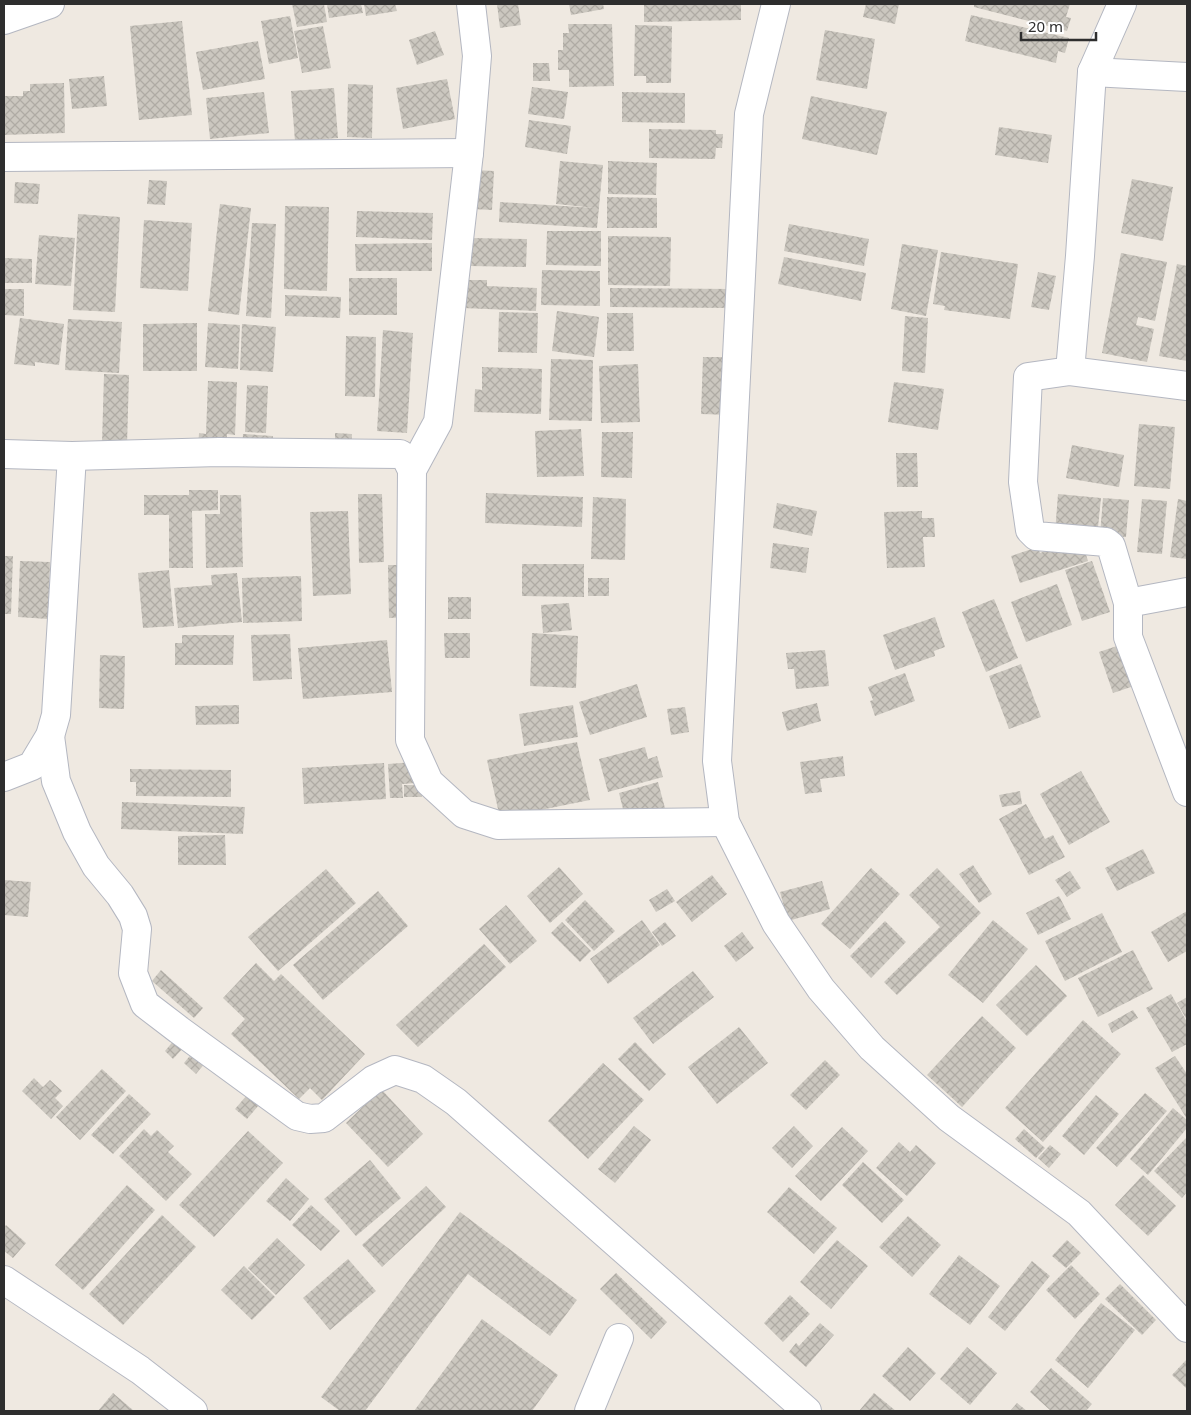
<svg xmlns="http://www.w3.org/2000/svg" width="1191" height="1415" viewBox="0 0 1191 1415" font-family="'Noto Sans',sans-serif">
	<defs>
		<pattern id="building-cross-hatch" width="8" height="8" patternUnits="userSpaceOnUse" patternTransform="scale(1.25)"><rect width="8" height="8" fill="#cbc7bf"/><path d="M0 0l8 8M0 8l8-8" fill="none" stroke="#afaba4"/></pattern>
	</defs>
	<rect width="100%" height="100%" fill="#efe9e1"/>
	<g fill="url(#building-cross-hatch)">
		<path d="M292 4H324L327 22 297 27Z"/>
		<path d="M327 4H361L363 13 329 18Z"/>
		<path d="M364 4H395L397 11 366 16Z"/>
		<path d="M497 4H518L521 25 500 28Z"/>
		<path d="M569 4H603L604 9 571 15Z"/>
		<path d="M644 4H741V20L644 22Z"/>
		<path d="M866 4H899L895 24 863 17Z"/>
		<path d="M974 4H1070L1066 17 1071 18 1067 31 974 7Z"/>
		<path d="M971 15 1069 38 1065 53 1058 51 1056 63 965 41Z"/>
		<path d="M290 16 298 58 269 64 261 21Z"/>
		<path d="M182 21 192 115 139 120 130 26Z"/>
		<path d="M568 24H612L614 86 569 87V70H558V50H563V33H569Z"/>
		<path d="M635 25 672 26 671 83H646V76H634Z"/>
		<path d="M323 26 331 68 302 73 294 31Z"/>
		<path d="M825 30 875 39 867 89 816 80Z"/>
		<path d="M435 31 444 55 417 65 409 40Z"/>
		<path d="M258 41 265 79 203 90 196 52Z"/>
		<path d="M533 63H549L550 81H533Z"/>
		<path d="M104 76 107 106 72 109 69 79Z"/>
		<path d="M447 79 455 119 403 129 396 88Z"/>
		<path d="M64 83 65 133 4 135V96H23V91H30V84Z"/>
		<path d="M348 84 373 85 372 138 347 137Z"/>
		<path d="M532 87 568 92 564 119 528 114Z"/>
		<path d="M334 88 338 138 295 141 291 91Z"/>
		<path d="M264 92 269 133 210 139 206 98Z"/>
		<path d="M622 92 685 93V123L622 122Z"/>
		<path d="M811 96 887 112 877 155 802 139Z"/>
		<path d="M529 120 571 126 567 154 525 147Z"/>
		<path d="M999 127 1052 135 1048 163 995 155Z"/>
		<path d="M649 129 716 130V134H723L722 148H716L715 159 649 158Z"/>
		<path d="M560 161 603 165 597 228 499 222 500 202 596 208 556 204Z"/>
		<path d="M608 161 657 163 656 195 608 194Z"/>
		<path d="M474 170 494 171 492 210 472 209Z"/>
		<path d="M1132 179 1173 187 1163 241 1121 233Z"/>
		<path d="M149 180 167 181 165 205 147 204Z"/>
		<path d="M15 182 40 184 38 204 14 203Z"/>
		<path d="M607 197 657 198V228H607Z"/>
		<path d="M220 204 251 208 239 315 208 311Z"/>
		<path d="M285 206 329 207 327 291 284 289Z"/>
		<path d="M357 211 433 213 432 240 356 237Z"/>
		<path d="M78 214 120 217 115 312 73 310Z"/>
		<path d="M144 220 192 223 188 291 140 288Z"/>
		<path d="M252 223 276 224 271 318 246 316Z"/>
		<path d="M789 224 869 239 864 266 784 251Z"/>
		<path d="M547 231H601V266L546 265Z"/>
		<path d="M39 235 75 238 71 286 35 284Z"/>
		<path d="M608 236 671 237 670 286 608 285Z"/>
		<path d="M470 238 527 239 526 267 470 266Z"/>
		<path d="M432 243V271H356L355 244Z"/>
		<path d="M902 244 938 250 926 316 891 309Z"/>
		<path d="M941 252 1018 264 1010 319 944 310 945 306 933 304Z"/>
		<path d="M1121 253 1167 262 1155 321 1138 317 1136 325 1154 329 1147 362 1102 353Z"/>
		<path d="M784 257 866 273 861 301 778 284Z"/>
		<path d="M4 258 32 259V283H4Z"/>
		<path d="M1177 264 1187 266V361L1159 356Z"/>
		<path d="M542 270 600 271V306L541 305Z"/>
		<path d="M1038 272 1056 276 1049 310 1031 307Z"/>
		<rect x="349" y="278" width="48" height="37"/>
		<path d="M463 280H487V286L537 288 536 311 463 308Z"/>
		<path d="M610 288 731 289 732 308 610 307Z"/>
		<path d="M4 289H24V316L4 315Z"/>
		<path d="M285 295 341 297 340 318 285 316Z"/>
		<path d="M557 311 599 317 594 357 552 351Z"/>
		<path d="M499 312 538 313 537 353 498 352Z"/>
		<path d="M607 313H633L634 351H607Z"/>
		<path d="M905 316 928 318 925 373 902 371Z"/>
		<path d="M20 318 64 324 59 365 35 362V366L14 364Z"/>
		<path d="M68 319 122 322 119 373 65 370Z"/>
		<path d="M197 323V371H143V324Z"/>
		<path d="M208 323 240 325 238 369 205 367Z"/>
		<path d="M242 324 276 327 273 372 240 370Z"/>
		<path d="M383 330 413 333 407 433 377 431Z"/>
		<path d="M346 336 376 337 375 397 345 396Z"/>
		<path d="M703 357H733L731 415 701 414Z"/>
		<path d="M551 359 593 360 592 421 549 420Z"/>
		<path d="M638 364 640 422 601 423 599 366Z"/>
		<path d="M482 367 542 369 541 414 474 412 475 389 482 390Z"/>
		<path d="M104 374 129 375 127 445 102 444Z"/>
		<path d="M208 381 237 382 235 435 227 434 226 452 198 450 199 433 206 434Z"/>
		<path d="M894 382 944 389 938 430 888 422Z"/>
		<path d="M247 385 268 386 266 433 245 432Z"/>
		<path d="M1139 424 1175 427 1170 489 1134 486Z"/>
		<path d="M581 429 584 476 537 477 535 431Z"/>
		<path d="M602 432H633L632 478 601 477Z"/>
		<path d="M335 433 352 434 351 452 335 451Z"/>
		<path d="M243 434 273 436 272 453 242 451Z"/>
		<path d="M1072 445 1124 455 1119 487 1066 478Z"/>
		<path d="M896 453H917L918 487H897Z"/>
		<path d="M189 490H218V510L192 511 193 568H169V515H144V495H189Z"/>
		<path d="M486 493 583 497 582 527 485 523Z"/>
		<path d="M358 494H382L384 562 359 563Z"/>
		<path d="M1058 494 1101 498 1097 537 1055 533Z"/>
		<path d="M220 495H241L243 567 206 568 205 514H220Z"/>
		<path d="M593 497 626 499 625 560 591 559Z"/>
		<path d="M1103 498 1129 500 1126 537 1100 535Z"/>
		<path d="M1142 499 1167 501 1162 554 1137 552Z"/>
		<path d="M1178 499 1187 501V559L1170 557Z"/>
		<path d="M777 503 817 511 812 536 773 528Z"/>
		<path d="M348 511 351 594 313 596 310 512Z"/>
		<path d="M922 511V518H934L935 537H923L925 567 887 568 884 512Z"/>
		<path d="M773 543 809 548 806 573 770 568Z"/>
		<path d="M1083 545 1088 561 1020 583 1011 556 1038 547 1040 553 1057 547 1060 553Z"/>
		<path d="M4 556H13L11 614H4Z"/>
		<path d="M20 561 50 562 48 619 18 617Z"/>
		<path d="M1092 561 1110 612 1082 621 1065 570Z"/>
		<path d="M522 564H584V597L522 596Z"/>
		<path d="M388 565H409L410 617 389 618Z"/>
		<path d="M169 570 174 626 143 628 138 573Z"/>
		<path d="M237 573 242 622 178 628 174 588 212 585 211 575Z"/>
		<path d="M301 576 302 621 243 623 242 578Z"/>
		<rect x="588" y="578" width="21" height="18"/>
		<path d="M1057 584 1072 625 1026 642 1011 602Z"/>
		<rect x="448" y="597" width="23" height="22"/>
		<path d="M994 599 1018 658 986 672 962 612Z"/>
		<path d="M569 603 572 630 543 633 541 605Z"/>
		<path d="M935 617 945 647 934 651 935 656 895 670 883 635Z"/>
		<path d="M444 633H470V658H445Z"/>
		<path d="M532 633 578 636 576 688 530 686Z"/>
		<path d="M290 634 292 679 253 681 251 635Z"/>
		<path d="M182 635H234L233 665H175V643H182Z"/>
		<path d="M387 640 392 692 303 699 298 648Z"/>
		<path d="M1120 645 1134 686 1113 693 1099 652Z"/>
		<path d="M825 650 829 686 796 689 794 669H788L786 653Z"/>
		<path d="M100 655 125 656 124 709 99 708Z"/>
		<path d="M1021 664 1041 717 1009 729 989 676Z"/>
		<path d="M905 673 915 701 875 716 870 701 873 700 868 687Z"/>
		<path d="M637 684 647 717 590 735 579 702Z"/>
		<path d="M817 703 821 721 787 731 782 712Z"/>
		<path d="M239 705V724L196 725 195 706Z"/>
		<path d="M573 705 578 737 524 746 519 714Z"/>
		<path d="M685 707 689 732 671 735 667 709Z"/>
		<path d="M577 742 590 800 500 818 487 760Z"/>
		<path d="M645 747 648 759 657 756 663 777 608 792 599 759Z"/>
		<path d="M843 756 845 776 820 779 822 792 805 794 800 762Z"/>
		<path d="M415 762 417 783 402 784 403 798H390L388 764Z"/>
		<path d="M384 763 386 799 304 804 302 768Z"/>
		<path d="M130 769 231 770V797L136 796V782H130Z"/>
		<path d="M1081 771 1110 822 1069 845 1040 794Z"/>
		<path d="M658 782 666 812 625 817 619 793Z"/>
		<rect x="404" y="785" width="18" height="12"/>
		<path d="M1020 791 1022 804 1002 807 999 795Z"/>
		<path d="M122 802 245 807 243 834 121 829Z"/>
		<path d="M1026 804 1045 839 1053 835 1065 857 1029 875 999 819Z"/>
		<path d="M225 835 226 865H178V836Z"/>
		<path d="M1143 849 1155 873 1117 891 1105 868Z"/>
		<path d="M973 865 992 894 979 903 959 874Z"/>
		<path d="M559 867 583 894 550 923 527 896Z"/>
		<path d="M871 868 900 894 850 949 821 924Z"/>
		<path d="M937 868 981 913 897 995 884 982 940 927 909 895Z"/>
		<path d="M326 869 356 903 278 971 248 937Z"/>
		<path d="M1070 871 1081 888 1067 897 1055 880Z"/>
		<path d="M712 875 727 894 692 922 676 902Z"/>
		<path d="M4 880 31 882 28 917 4 915Z"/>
		<path d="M822 881 830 909 788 921 780 892Z"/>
		<path d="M667 889 675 901 656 912 649 900Z"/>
		<path d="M378 891 408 926 323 1000 293 965Z"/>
		<path d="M1059 896 1071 919 1038 935 1026 913Z"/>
		<path d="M585 900 615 931 594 951 565 920Z"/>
		<path d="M506 905 537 941 510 964 479 929Z"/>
		<path d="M1187 911V951L1168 962 1151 932Z"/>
		<path d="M1102 913 1122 952 1065 981 1045 941Z"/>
		<path d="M642 920 660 945 608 984 590 959Z"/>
		<path d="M993 920 1028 949 983 1003 948 975Z"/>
		<path d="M885 921 906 942 871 978 850 956Z"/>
		<path d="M562 922 591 951 580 962 551 933Z"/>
		<path d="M665 922 676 936 662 946 652 932Z"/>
		<path d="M742 932 754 948 736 962 724 946Z"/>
		<path d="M484 944 506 967 418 1047 396 1025Z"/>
		<path d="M1133 950 1153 989 1098 1017 1078 978Z"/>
		<path d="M256 963 274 981 281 974 365 1054 322 1100 310 1088 299 1099 231 1034 245 1019 223 998Z"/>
		<path d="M1036 965 1067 996 1027 1036 996 1005Z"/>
		<path d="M161 970 203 1008 194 1018 152 981Z"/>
		<path d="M693 971 714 997 653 1044 633 1018Z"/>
		<path d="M1171 994 1187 1022V1044L1172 1052 1146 1008Z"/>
		<path d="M1187 997V1020L1177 1003Z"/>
		<path d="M1133 1010 1138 1018 1112 1033 1108 1024Z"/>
		<path d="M982 1016 1016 1048 962 1107 927 1075Z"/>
		<path d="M1083 1020 1121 1054 1043 1142 1005 1108Z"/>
		<path d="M739 1027 768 1063 717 1104 688 1067Z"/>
		<path d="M175 1039 184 1047 173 1059 165 1051Z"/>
		<path d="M635 1042 666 1074 649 1091 618 1059Z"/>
		<path d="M193 1052 205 1063 196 1074 184 1063Z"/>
		<path d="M1175 1056 1187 1074V1119L1155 1068Z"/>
		<path d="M825 1060 840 1075 806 1110 790 1095Z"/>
		<path d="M603 1063 644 1100 588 1159 548 1121Z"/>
		<path d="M102 1069 126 1091 80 1140 56 1117Z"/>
		<path d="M34 1078 43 1087 50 1080 62 1091 55 1098 63 1106 51 1119 22 1091Z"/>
		<path d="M381 1089 423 1134 388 1167 346 1123Z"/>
		<path d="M1145 1093 1167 1111 1117 1167 1096 1148Z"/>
		<path d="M129 1094 151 1114 113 1154 91 1135Z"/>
		<path d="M247 1095 259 1105 247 1119 235 1109Z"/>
		<path d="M1096 1095 1119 1114 1084 1155 1062 1136Z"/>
		<path d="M1173 1108 1187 1120V1128L1148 1175 1130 1159Z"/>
		<path d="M634 1126 651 1140 615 1183 598 1169Z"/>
		<path d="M794 1126 813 1146 792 1168 772 1148Z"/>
		<path d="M842 1127 868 1151 821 1201 795 1176Z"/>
		<path d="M144 1129 151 1136 157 1130 174 1146 168 1152 192 1174 166 1201 119 1156Z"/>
		<path d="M1024 1129 1045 1148 1036 1158 1015 1139Z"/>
		<path d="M248 1131 283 1163 214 1237 179 1205Z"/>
		<path d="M1187 1137V1192L1182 1198 1154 1171Z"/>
		<path d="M899 1142 910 1152 916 1145 936 1163 907 1196 876 1168Z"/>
		<path d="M1050 1145 1061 1154 1049 1168 1038 1158Z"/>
		<path d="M370 1160 401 1198 356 1236 324 1199Z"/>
		<path d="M863 1162 904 1200 882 1223 842 1185Z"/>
		<path d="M1143 1175 1176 1206 1148 1236 1115 1205Z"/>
		<path d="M286 1178 309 1199 290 1221 266 1201Z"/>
		<path d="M127 1185 155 1210 83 1290 55 1265Z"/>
		<path d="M426 1186 446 1207 382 1267 362 1245Z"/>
		<path d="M789 1187 837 1228 814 1254 767 1212Z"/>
		<path d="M311 1205 340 1231 321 1251 292 1225Z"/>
		<path d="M460 1212 577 1300 550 1336 468 1274 365 1411H340L321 1397Z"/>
		<path d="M162 1215 196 1247 123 1325 89 1294Z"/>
		<path d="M908 1216 941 1245 912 1277 879 1247Z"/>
		<path d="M6 1225 26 1243 13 1258 4 1251V1228Z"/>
		<path d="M277 1238 305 1265 276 1295 248 1268Z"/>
		<path d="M837 1240 868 1266 831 1309 800 1282Z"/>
		<path d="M1067 1240 1081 1253 1066 1268 1052 1256Z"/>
		<path d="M959 1255 1000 1286 970 1325 929 1294Z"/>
		<path d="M348 1259 376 1291 330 1330 303 1298Z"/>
		<path d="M1032 1261 1050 1276 1005 1331 988 1317Z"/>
		<path d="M1071 1265 1100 1294 1075 1319 1046 1290Z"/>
		<path d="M244 1266 275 1297 252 1320 221 1290Z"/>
		<path d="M616 1273 667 1322 651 1339 600 1289Z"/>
		<path d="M1120 1284 1156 1320 1142 1335 1105 1299Z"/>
		<path d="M790 1295 810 1314 783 1342 764 1323Z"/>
		<path d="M1101 1303 1135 1330 1088 1388 1055 1360Z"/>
		<path d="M482 1319 558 1375 532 1411H414Z"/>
		<path d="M820 1323 834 1335 806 1367 789 1352 796 1343 799 1346Z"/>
		<path d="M908 1347 936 1373 910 1401 882 1376Z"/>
		<path d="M967 1347 997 1373 970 1405 940 1379Z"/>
		<path d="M1187 1359V1386L1186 1388 1172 1375Z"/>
		<path d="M1051 1368 1092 1404 1086 1411H1051L1030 1392Z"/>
		<path d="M113 1393 134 1411H98Z"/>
		<path d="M874 1393 896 1411H859Z"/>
		<path d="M1017 1403 1027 1411H1010Z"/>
	</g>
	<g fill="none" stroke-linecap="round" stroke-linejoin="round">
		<g stroke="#b4b7c1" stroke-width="30">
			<g id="minor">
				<path d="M776 4 749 114 717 761 725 822 776 923 821 989 872 1048 949 1118 1079 1213 1187 1328"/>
				<path d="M1122 4 1092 72 1080 256 1070 371 1028 377 1023 482 1030 530 1036 536 1106 542 1111 546 1128 603"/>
				<path d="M4 20 50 4"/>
				<path d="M1092 72 1187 77"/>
				<path d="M4 157 469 153"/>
				<path d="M1070 371 1187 386"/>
				<path d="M4 454 72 456 219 452 400 454 406 458 412 470 410 740 429 782 464 814 498 825 725 822"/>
				<path d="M412 470 438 422 469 153 477 56 471 4"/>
				<path d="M1187 592 1128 603V637L1187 792"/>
				<path d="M50 736 56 781 77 832 96 866 120 895 133 916 137 929 133 973 145 1004 179 1030 297 1116 310 1119 324 1118 373 1080 395 1070 423 1079 456 1102 807 1411"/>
				<path d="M4 777 32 766 50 736 56 715 72 456"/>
				<path d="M4 1280 140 1370 193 1411"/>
				<path d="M589 1411 619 1338"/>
			</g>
		</g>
		<use href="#minor" stroke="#fff" stroke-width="28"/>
	</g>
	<rect width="1191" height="1415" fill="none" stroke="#2e2e2e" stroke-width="10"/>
	<path d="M1021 32v8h75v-8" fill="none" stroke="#2e2e2e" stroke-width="2.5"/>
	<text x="1028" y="32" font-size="15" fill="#2e2e2e" stroke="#ffffff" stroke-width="4" paint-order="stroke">20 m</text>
</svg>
